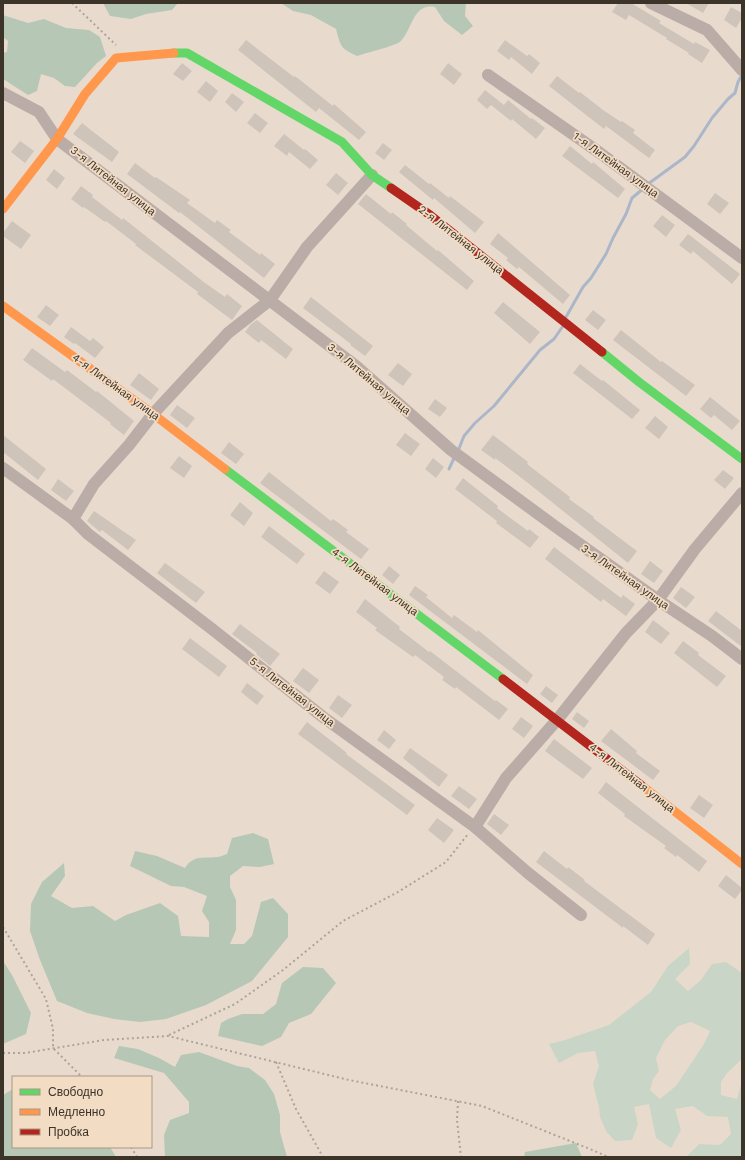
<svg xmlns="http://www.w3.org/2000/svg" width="745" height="1160" viewBox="0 0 745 1160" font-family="'Work Sans',sans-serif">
	<rect width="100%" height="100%" fill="#e8dbce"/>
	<path fill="#c9d5c6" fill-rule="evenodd" d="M689 948 690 964 675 979 688 991 701 980 712 964 726 962 742 973V1059L727 1073 721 1082V1095L737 1099 742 1081V1157H687V1156L699 1144 720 1145 731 1134 728 1117 707 1116 693 1106 675 1109 681 1130 671 1148 656 1138 649 1104 634 1107 638 1124 632 1140 615 1141 606 1131 600 1117 599 1107 593 1084 599 1066 595 1051 578 1053 559 1063 549 1044 565 1040 609 1025 651 992 668 966ZM691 1022 710 1031 704 1044 676 1086 660 1099 650 1090 653 1079 659 1071 656 1058 665 1040 678 1026Z"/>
	<g fill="#b6c7b6">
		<path d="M103 3H178L172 10 146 14 131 19 110 16Z"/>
		<path d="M281 3H466L465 16 473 26 462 35 444 21 435 7C413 3 413 28 401 41 396 46 365 53 357 56 340 48 341 47 336 29L311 15 293 11Z"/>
		<path d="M3 15 28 23 44 19 66 28 89 30 100 37 106 56 97 63 75 87 65 86 54 78 41 74 37 91 28 95 3 79V53L7 52 8 41 3 37Z"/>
		<path d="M253 833 268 839 274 864 260 867 243 866 230 876V887L236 900V930L230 944H244L252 936 261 902 273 898 288 914V937L252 981 206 1005 166 1019 140 1022 114 1019 87 1013 57 1001 40 960 30 931 31 904 42 882 64 863 65 876 51 896 72 908 93 906 115 921 126 915 160 903 178 916 181 936 209 937V922L202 911 207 896 184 887 171 886 130 866 135 851 157 856 185 868C194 854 203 859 217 857 220 857 223 855 227 854L232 838Z"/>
		<path d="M3 961 12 975 31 1013 26 1034 3 1044Z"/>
		<path d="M303 967 323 968 336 983 311 1014 289 1023 281 1037 262 1046 218 1036 221 1023 228 1019 242 1014H263L276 1004 282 983Z"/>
		<path d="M119 1046 138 1049 159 1058 175 1067 181 1055 199 1052 237 1066 249 1068 265 1080 274 1094 280 1115V1132L287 1157H165L164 1135 170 1120 189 1113V1102L164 1073 114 1058Z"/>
		<path d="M13 1089V1147H110L116 1157H3V1095Z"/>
		<path d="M576 1143 582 1157H524L525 1152Z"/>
	</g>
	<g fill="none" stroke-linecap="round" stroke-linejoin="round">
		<g stroke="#abb7c9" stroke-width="3">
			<path d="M648 184 685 157 694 146 712 118 728 99 735 93 738 82 742 75"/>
			<path d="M566 317 583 287 591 278 606 254 613 238 626 214 632 198 644 188"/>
			<path d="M458 451 464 436 475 423 494 406 540 350 554 339 563 326"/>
			<path d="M449 469 455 456"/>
		</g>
	</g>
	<g fill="#cfc4ba">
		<path d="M618 3H631L661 21 659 23 694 44 695 42 710 50 702 63 688 54 689 53 666 39 667 38 629 15 626 20 612 12Z"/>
		<path d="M686 3H709L703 13Z"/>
		<path d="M731 7 742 13V18L736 28 724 20Z"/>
		<path d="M246 40 294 77 295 76 333 106 334 104 366 132 359 140 319 108 316 112 238 50Z"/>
		<path d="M505 40 527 56 529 54 540 63 532 74 511 57 509 60 497 51Z"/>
		<path d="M182 63 192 71 183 81 173 74Z"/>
		<path d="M448 63 462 74 454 85 440 74Z"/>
		<path d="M557 76 579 93 580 92 603 110 621 122 622 121 635 130 633 133 655 150 649 158 606 126 604 129 549 86Z"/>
		<path d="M206 81 218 91 210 102 197 92Z"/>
		<path d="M485 90 504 105 508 100 531 119 532 118 545 128 536 139 512 119 511 121 491 105 487 109 477 100Z"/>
		<path d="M232 93 244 102 236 112 225 102Z"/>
		<path d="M255 113 268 123 260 133 247 123Z"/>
		<path d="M82 123 119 152 112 162 73 134Z"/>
		<path d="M284 134 304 150 305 149 318 160 310 169 289 152 287 156 274 146Z"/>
		<path d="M20 141 34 151 25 163 11 152Z"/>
		<path d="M383 143 392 150 384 160 375 153Z"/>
		<path d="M570 146 592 164 593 162 625 189 618 198 562 156Z"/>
		<path d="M135 163 155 178 156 177 190 200 187 203 215 223 217 220 231 230 229 232 260 255 261 253 275 264 264 278 180 212 179 213 127 174Z"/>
		<path d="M405 165 429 184 430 183 449 198 450 196 484 222 475 233 434 198 433 200 399 172Z"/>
		<path d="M54 169 65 178 57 189 46 180Z"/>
		<path d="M336 173 348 183 338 195 326 185Z"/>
		<path d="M81 186 93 195 92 197 122 220 123 218 205 283 225 297 227 294 242 306 232 320 197 294 198 292 135 245 136 244 106 221 105 222 84 207 83 208 71 199Z"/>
		<path d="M715 193 729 203 720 214 707 204Z"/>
		<path d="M366 194 391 214 392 212 407 224 406 225 437 251 438 250 474 281 467 290 358 204Z"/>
		<path d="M662 215 675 225 666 237 653 226Z"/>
		<path d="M12 221 31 235 21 249 3 236V233Z"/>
		<path d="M498 233 570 295 563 304 519 267 517 269 506 260 508 258 490 244Z"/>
		<path d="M688 234 740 274 732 284 693 251 691 254 679 245Z"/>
		<path d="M311 297 373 346 365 356 350 345 351 344 303 308Z"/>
		<path d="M503 302 540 332 530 344 494 313Z"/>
		<path d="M46 305 59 315 50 326 37 317Z"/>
		<path d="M593 310 606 320 598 330 585 320Z"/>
		<path d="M257 320 293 349 286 359 261 340 259 343 245 332 251 324Z"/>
		<path d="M71 327 90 341 93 338 104 347 95 358 75 343 74 344 64 337Z"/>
		<path d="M621 330 661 362 662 361 695 385 686 396 613 340Z"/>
		<path d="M32 348 65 372 67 370 96 392 97 391 134 421 124 435 110 424 111 423 53 379 52 381 23 360Z"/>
		<path d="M398 363 412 374 403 386 388 375Z"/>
		<path d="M580 364 602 381 603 380 640 410 632 419 573 373Z"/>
		<path d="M139 373 159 389 151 400 130 385Z"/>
		<path d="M710 397 740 421 732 430 714 415 711 418 700 409Z"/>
		<path d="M435 399 447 408 440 417 428 409Z"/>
		<path d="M177 405 195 418 187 428 170 415Z"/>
		<path d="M655 416 668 427 659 439 645 428Z"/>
		<path d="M405 433 420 444 411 456 396 445Z"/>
		<path d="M3 435 46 469 38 480 3 452Z"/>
		<path d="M493 435 528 462 527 464 570 497 569 499 594 517 593 518 637 551 628 563 528 483 495 458V460L481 450Z"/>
		<path d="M229 442 244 454 236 464 221 453Z"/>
		<path d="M179 456 192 466 184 478 170 468Z"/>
		<path d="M433 458 444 467 436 478 425 469Z"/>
		<path d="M723 470 734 478 725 489 714 480Z"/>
		<path d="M269 472 331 521 333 519 348 530 346 532 369 549 361 559 260 483Z"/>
		<path d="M463 478 498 506 497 508 528 531 529 529 539 537 530 548 496 523 497 521 455 489Z"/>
		<path d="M58 479 74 491 66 501 51 490Z"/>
		<path d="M240 502 253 513 244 526 230 515Z"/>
		<path d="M94 511 136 540 128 550 102 530 100 532 87 521Z"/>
		<path d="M269 526 305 554 297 564 261 537Z"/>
		<path d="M554 547 621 598 623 595 635 604 626 616 603 599 601 602 545 559Z"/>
		<path d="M650 561 663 571 654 583 641 574Z"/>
		<path d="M165 563 205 592 196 603 157 573Z"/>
		<path d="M389 566 400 575 393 584 382 575Z"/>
		<path d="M324 571 339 582 330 594 315 583Z"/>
		<path d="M415 586 428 595 426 597 452 618 454 615 477 632 478 630 533 675 527 684 409 595Z"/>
		<path d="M681 587 695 597 686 608 673 598Z"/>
		<path d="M365 599 400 627 399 629 429 652 430 651 495 701 496 700 508 709 499 720 456 687 455 689 442 680 444 677 415 655 413 657 375 630 377 628 356 612Z"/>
		<path d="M716 611 742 631V647L708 621Z"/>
		<path d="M653 620 670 633 661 644 645 632Z"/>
		<path d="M240 624 280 654 270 666 256 654 257 653 232 634Z"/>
		<path d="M190 638 227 666 219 677 182 649Z"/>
		<path d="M683 641 699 653 698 655 726 676 717 687 674 653Z"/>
		<path d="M303 668 319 680 309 693 293 681Z"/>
		<path d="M247 683 264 696 257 705 241 692Z"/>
		<path d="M546 686 558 695 552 703 540 694Z"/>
		<path d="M338 695 352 705 342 718 329 708Z"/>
		<path d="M577 712 589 721 584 728 572 719Z"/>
		<path d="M521 717 533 726 524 738 512 729Z"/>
		<path d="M307 722 347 753 346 754 415 805 407 815 298 734Z"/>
		<path d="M611 729 637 751 636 753 660 771 653 780 601 741Z"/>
		<path d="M384 730 396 740 389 749 377 740Z"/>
		<path d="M554 739 592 768 583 779 545 751Z"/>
		<path d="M410 748 448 775 439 787 403 758Z"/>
		<path d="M606 782 707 861 699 872 677 855 676 857 664 848 666 846 624 816 625 814 598 793Z"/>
		<path d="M459 786 477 799 469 809 451 796Z"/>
		<path d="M699 795 713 805 704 818 690 808Z"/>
		<path d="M494 814 509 825 501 835 487 824Z"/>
		<path d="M437 818 454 830 444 843 428 830Z"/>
		<path d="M544 851 567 869 568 867 585 880 584 881 655 934 648 945 623 926V928L536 862Z"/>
		<path d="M726 875 742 888V890L735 899 718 886Z"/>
	</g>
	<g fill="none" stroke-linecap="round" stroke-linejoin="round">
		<g stroke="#ada39d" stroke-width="2" stroke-dasharray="2 3" stroke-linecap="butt">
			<path d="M72 3 116 45"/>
			<path d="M3 927 46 999 53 1029V1048L82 1077"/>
			<path d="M169 1035 235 1004 283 970 343 921 398 892 446 862 468 834"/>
			<path d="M3 1053H25L104 1040 168 1036 349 1080 482 1106 590 1149 608 1157"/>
			<path d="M276 1062 296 1109 323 1157"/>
			<path d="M458 1101 457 1120 461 1157"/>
			<path d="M131 1147 137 1157"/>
		</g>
		<g stroke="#baaca6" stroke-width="12">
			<path d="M651 3 707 30 742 70"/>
			<path d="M488 75 600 153 742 258"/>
			<path d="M3 93 39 112 57 139 356 366 451 450 556 527 658 600 712 636 742 659"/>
			<path d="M3 468 73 519 88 534 212 629 323 717 475 827 528 873 581 915"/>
			<path d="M73 519 94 484 129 445 153 414 228 333 270 300 307 247 372 175"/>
			<path d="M475 827 506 778 557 720 626 633 658 600 695 549 742 493"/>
		</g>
		<g stroke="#63d668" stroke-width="9">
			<path d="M174 53H187L342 142 372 175 391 188"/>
			<path d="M602 352 639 382 742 459"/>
			<path d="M225 469 503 679"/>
		</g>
		<g stroke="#ff974d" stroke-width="9">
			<path d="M3 209 57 139 85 94 116 58 174 53"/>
			<path d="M3 306 153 414 225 469"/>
			<path d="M641 785 742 864"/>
		</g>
		<g stroke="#b3261e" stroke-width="9">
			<path d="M391 188 430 215 602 352"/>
			<path d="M503 679 641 785"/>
		</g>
	</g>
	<g text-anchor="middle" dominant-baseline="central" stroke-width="3.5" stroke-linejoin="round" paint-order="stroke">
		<g font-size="11" fill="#3c3329" stroke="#f2dcc3">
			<text transform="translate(616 165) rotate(36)">1-я Литейная улица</text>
			<text transform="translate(113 181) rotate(38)">3-я Литейная улица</text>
			<text transform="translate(461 240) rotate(38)">2-я Литейная улица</text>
			<text transform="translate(369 379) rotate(40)">3-я Литейная улица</text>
			<text transform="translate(116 387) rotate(36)">4-я Литейная улица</text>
			<text transform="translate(625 577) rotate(35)">3-я Литейная улица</text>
			<text transform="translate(375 582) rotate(37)">4-я Литейная улица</text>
			<text transform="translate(292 692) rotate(38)">5-я Литейная улица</text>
			<text transform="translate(632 778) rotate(38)">4-я Литейная улица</text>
		</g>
	</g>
	<rect width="745" height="1160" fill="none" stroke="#3c3329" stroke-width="8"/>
	<rect x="12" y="1076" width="140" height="72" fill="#f2dcc3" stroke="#a99885"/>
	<rect x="20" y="1089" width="20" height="6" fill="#63d668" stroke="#a99885"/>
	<text x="48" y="1096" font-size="12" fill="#3c3329">Свободно</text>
	<rect x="20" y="1109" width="20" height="6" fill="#ff974d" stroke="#a99885"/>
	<text x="48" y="1116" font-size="12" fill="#3c3329">Медленно</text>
	<rect x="20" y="1129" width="20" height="6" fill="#b3261e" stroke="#a99885"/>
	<text x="48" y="1136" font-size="12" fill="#3c3329">Пробка</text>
</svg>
